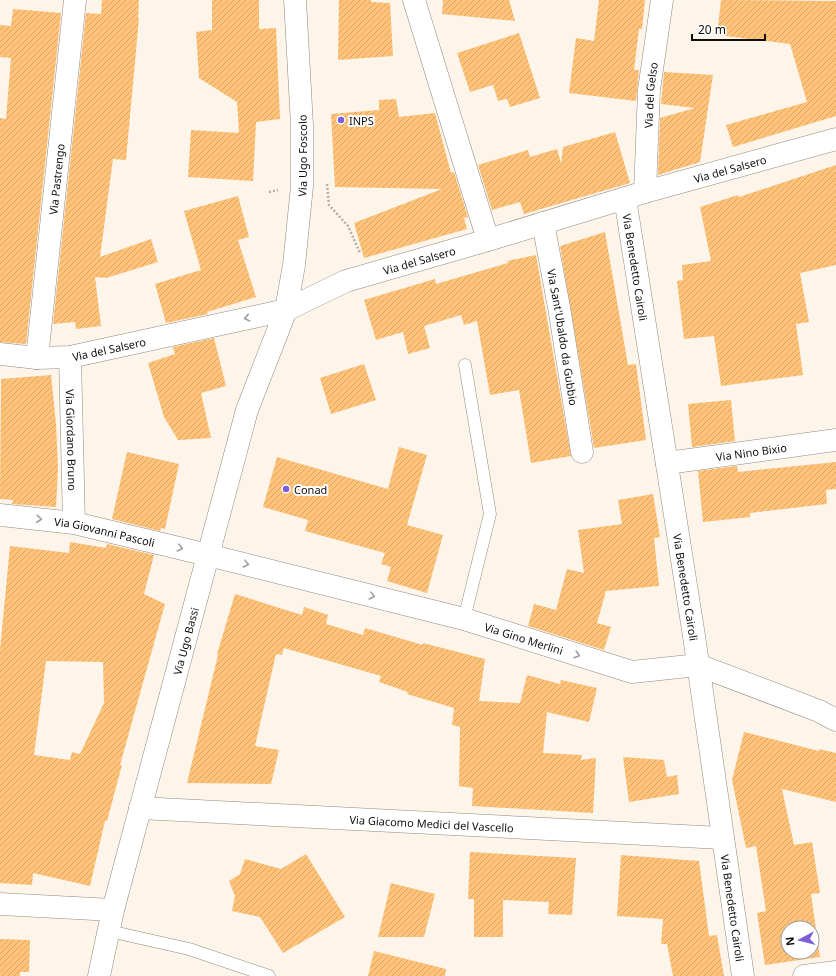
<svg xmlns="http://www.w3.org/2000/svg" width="836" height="976" viewBox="0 0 836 976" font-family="'Noto Sans',sans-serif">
	<defs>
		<pattern id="building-hatch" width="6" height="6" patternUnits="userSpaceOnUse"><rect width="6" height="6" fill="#fec379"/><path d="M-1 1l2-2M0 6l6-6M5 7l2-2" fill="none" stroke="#d9a667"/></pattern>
	</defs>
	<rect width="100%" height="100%" fill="#fdf4ea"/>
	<g fill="url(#building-hatch)" fill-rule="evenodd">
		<path d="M102 0H139L138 18H139L126 160 113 159 100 257 151 239 158 262 106 278 95 277 101 326 76 329 75 322 53 324 86 13 101 14Z"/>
		<path d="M212 0H259V29L276 28 280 119 256 122 253 181 188 177 191 130 239 133 237 102 199 78 196 32 212 30Z"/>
		<path d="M339 0H371V2L390 3 393 56 338 60Z"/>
		<path d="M443 0H509L515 21 442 14Z"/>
		<path d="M599 0H645L642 29H639L634 70H639L636 101 569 93 576 38 594 41Z"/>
		<path d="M721 0 836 1V116L733 147 726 125 807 102 790 44 717 35Z"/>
		<path d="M13 9 61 13 26 344 0 342V118L6 119 11 58 0 57V25L11 26Z"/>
		<path d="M519 33 540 98 510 107 507 99 498 101 493 85 470 92 457 53Z"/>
		<path d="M664 72 713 75 700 162 658 175 660 118 695 108 661 104Z"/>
		<path d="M396 99 399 117 435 113 451 173 454 172 468 217 464 218 467 229 364 258 354 223 442 189 335 187 331 114 379 110V100Z"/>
		<path d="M615 132 630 183 524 214 520 202 492 210 478 165 528 150 530 157 557 149 561 163 563 147Z"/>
		<path d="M836 165V265L800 273 809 322 796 324 803 375 721 386 714 336 684 339 677 281 683 280 682 265 711 261 700 207 738 195 739 197Z"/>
		<path d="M238 196 249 237 238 240 256 297 207 312 208 314 166 323 155 284 201 270 184 211Z"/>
		<path d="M605 232 628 365 636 364 646 440 594 448 560 246Z"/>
		<path d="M536 255 571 456 531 463 519 390 490 395 477 321 464 325 461 315 424 326 430 348 408 354 403 332 376 340 364 300 435 279 436 284 508 263 507 261Z"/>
		<path d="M214 338 226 386 201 393 211 438 178 440 164 417 148 363 175 354 173 347Z"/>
		<path d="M364 364 376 400 331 414 320 378Z"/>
		<path d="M51 375 56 424 58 467 56 507 12 504 13 500 0 499 1 379Z"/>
		<path d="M731 400 735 441 692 447 688 404Z"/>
		<path d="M399 447 427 455 407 525 443 535 427 593 387 581 391 567 381 564 385 553 305 531 308 520 263 507 277 457 388 489Z"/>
		<path d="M127 452 179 464 165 529 161 528 160 531 112 519Z"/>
		<path d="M836 462V489L826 490 827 504 750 513V517L703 522 698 471 737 466 738 472Z"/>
		<path d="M653 494 660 537 654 538 659 586 606 591 597 623 611 627 604 650 528 626 534 604 556 610 567 569 584 573 578 530 622 524 618 500Z"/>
		<path d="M70 542 106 548 107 544 154 555 144 594 165 604 120 765H122L107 821H105L90 886 33 873 32 885 0 883V650L10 546 69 553ZM46 661 103 662 104 703 80 754 72 752 70 760 34 755Z"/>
		<path d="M235 594 302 615 304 607 328 615 326 624 363 635 365 628 423 645V643L485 659 479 701 520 703 527 675 560 684 561 680 597 688 589 722 547 712 543 753 582 755 581 760 596 758 593 813 472 806 473 788 459 786 460 727 452 725 454 708 407 694 408 692 379 682 381 676 284 648 282 655 276 654 255 746 279 750 271 784 187 783 218 655 217 654Z"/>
		<path d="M744 732 819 751V749L836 753V802L782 789 794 845 812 842 820 893 811 894 820 957 765 965 757 913 766 911 756 846 746 848 732 780ZM788 928H812V952H788Z"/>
		<path d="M623 757 664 760 667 777 677 775 679 794 629 802Z"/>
		<path d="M470 852 576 858 572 915 548 914 549 902 503 900V937H474V899H468Z"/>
		<path d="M306 854 345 917 283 953 260 917 232 911 235 896 229 881 240 874 245 859 281 869Z"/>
		<path d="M621 855 699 861 709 936 717 935 724 976H673L667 944H661L663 919 617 916Z"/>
		<path d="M391 883 435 894 424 937H378Z"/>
		<path d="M0 939 30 940 29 972H20V976H0Z"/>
		<path d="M374 951 446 969 445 976H368Z"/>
	</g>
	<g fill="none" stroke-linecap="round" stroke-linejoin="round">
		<g stroke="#91897f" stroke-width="13">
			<g id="service">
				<path d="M464 619 490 514 465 365"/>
				<path d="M109 931 189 949 269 976"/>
			</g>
		</g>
		<g stroke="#91897f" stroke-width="23">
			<g id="minor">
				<path d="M414 0 488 240"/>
				<path id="s1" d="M645 192 649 90 662 0"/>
				<path id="s2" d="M625 198 694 636 743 976"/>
				<path id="s3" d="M543 223 559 307 582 452"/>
				<path id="s4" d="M0 354 37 358 70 357 286 310 346 281 488 240 645 192 836 139"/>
				<path id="s5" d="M70 357 74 523"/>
				<path id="s6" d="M37 358 75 0"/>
				<path id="s7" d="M667 463 836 440"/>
				<path id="s8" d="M0 515 74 523 208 555 464 619 632 672 698 665 819 711 836 720"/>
				<path id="s9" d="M140 808 722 838"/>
				<path d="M0 904 113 910"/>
				<path d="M804 976 836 972"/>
			</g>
		</g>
		<g stroke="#91897f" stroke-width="23">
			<g id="primary">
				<path id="s10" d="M99 976 113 910 247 410 286 310 294 265 302 186V125L295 0"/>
			</g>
		</g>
		<g stroke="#b5aea6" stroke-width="2.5" stroke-dasharray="2 2" stroke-linecap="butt">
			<path d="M327 184 329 205 348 226 360 253"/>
			<path d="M269 192 278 190"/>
		</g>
		<use href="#service" stroke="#fff" stroke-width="12"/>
		<use href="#minor" stroke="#fff" stroke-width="22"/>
		<use href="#primary" stroke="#fff" stroke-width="22"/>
	</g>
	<defs><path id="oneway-chevron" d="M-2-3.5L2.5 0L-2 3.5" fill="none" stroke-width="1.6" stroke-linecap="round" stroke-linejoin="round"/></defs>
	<g stroke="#9f9f9d">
		<use href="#oneway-chevron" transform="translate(247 318) rotate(168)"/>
		<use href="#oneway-chevron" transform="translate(39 519) rotate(6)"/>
		<use href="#oneway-chevron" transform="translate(180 548) rotate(13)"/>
		<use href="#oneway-chevron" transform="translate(246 564) rotate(14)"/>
		<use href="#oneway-chevron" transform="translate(372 596) rotate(14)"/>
		<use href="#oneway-chevron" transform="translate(577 655) rotate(17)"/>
	</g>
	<g fill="#7e5ed9" stroke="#fff" stroke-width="1.5">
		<circle cx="341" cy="120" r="4"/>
		<circle cx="286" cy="489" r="4"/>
	</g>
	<g text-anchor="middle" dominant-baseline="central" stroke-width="4" stroke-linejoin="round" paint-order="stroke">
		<g font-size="11" fill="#100e0a" stroke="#fff">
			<text stroke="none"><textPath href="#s1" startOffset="97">Via del Gelso</textPath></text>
			<text stroke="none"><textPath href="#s10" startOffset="848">Via Ugo Foscolo</textPath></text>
			<text stroke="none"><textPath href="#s4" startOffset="758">Via del Salsero</textPath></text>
			<text stroke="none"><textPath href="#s6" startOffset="180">Via Pastrengo</textPath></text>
			<text stroke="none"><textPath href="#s4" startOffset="434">Via del Salsero</textPath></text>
			<text stroke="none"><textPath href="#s2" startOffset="70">Via Benedetto Cairoli</textPath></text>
			<text stroke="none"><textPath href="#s3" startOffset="116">Via Sant'Ubaldo da Gubbio</textPath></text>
			<text stroke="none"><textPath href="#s4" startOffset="110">Via del Salsero</textPath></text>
			<text stroke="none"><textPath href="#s5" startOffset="83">Via Giordano Bruno</textPath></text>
			<text stroke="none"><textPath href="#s7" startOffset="85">Via Nino Bixio</textPath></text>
			<text stroke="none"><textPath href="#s8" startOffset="106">Via Giovanni Pascoli</textPath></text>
			<text stroke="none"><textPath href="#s2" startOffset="394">Via Benedetto Cairoli</textPath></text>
			<text stroke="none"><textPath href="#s8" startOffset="539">Via Gino Merlini</textPath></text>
			<text stroke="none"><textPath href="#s10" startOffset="346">Via Ugo Bassi</textPath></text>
			<text stroke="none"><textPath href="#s9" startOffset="292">Via Giacomo Medici del Vascello</textPath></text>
			<text stroke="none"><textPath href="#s2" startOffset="718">Via Benedetto Cairoli</textPath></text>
		</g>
		<g font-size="11" fill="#100e0a" stroke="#fff" text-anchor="start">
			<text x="349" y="120">INPS</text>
			<text x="294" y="489">Conad</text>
		</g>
	</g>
	<g transform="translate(800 940) rotate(263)"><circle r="19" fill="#ffffff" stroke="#9f9f9d"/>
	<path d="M0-3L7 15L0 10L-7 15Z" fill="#7e5ed9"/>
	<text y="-6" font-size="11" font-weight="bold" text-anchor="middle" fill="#100e0a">N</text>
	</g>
	<path d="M692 34v6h73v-6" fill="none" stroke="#100e0a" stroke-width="2"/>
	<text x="698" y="34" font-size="12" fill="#100e0a" stroke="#ffffff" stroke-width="3" paint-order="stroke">20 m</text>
</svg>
